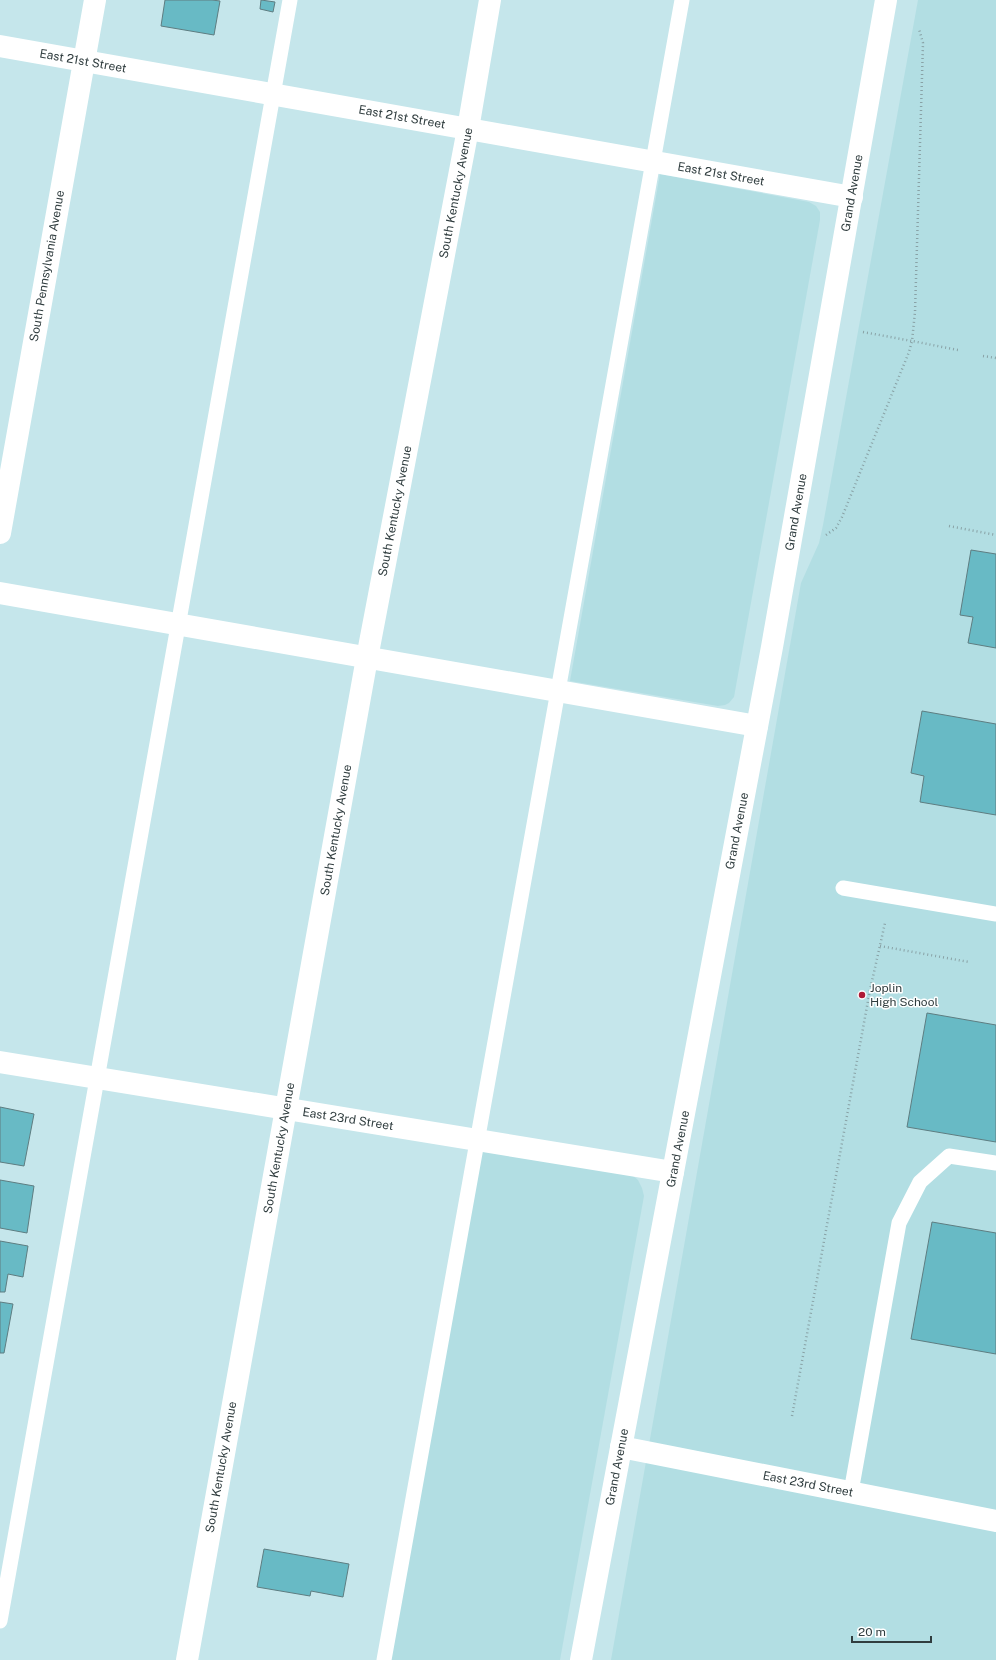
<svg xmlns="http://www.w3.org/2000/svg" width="996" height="1660" viewBox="0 0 996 1660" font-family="'Public Sans',sans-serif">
	<rect width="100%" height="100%" fill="#c5e6eb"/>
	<g fill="#b2dee3">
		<path d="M918 0H996V1660H611L801 583 819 543 823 525Z"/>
		<path d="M660 174 809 202 816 206 820 212V220L734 697 729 703 725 705 718 706 570 681Z"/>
		<path d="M482 1149 632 1175 638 1180 642 1188 644 1196 560 1660H391Z"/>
	</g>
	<g fill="#68bac5" stroke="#5e7d81">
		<path d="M165 0H212L220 1 214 35 161 26Z"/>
		<path d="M261 0 275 2 273 12 260 9Z"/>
		<path d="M971 550 996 554V648L968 643 973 617 960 615Z"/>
		<path d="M922 711 996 724V815L920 802 924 776 911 773Z"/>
		<path d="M927 1013 996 1025V1142L907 1127Z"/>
		<path d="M0 1107 34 1114 24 1166 0 1162Z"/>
		<path d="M0 1180 34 1186 27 1233 0 1228Z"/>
		<path d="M932 1222 996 1233V1354L911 1339Z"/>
		<path d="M0 1241 28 1246 23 1277 8 1274 5 1292H0Z"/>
		<path d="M0 1302 13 1304 4 1353H0Z"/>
		<path d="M264 1549 349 1564 343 1597 311 1591 310 1596 257 1587Z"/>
	</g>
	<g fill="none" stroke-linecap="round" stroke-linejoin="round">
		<g stroke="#89a2a6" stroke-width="2.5" stroke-dasharray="1 3" stroke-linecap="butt">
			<path d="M863 332 912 341 915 312 923 43 919 29"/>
			<path d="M983 356 996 358"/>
			<path d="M949 526 996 535"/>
			<path d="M826 535 836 528 842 517 909 352 912 341 958 350"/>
			<path d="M880 946 969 962"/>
			<path d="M792 1416 870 990 885 923"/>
		</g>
		<g stroke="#fff" stroke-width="15">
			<path d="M843 888 996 914"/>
			<path d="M851 1492 899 1223 920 1182 949 1156 996 1163"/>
			<path d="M0 1621 290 0"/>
			<path d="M384 1660 682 0"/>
		</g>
		<g stroke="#fff" stroke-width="22">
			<path d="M0 46 852 197"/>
			<path d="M0 533 95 0"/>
			<path d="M0 593 757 726"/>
			<path d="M0 1062 673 1172"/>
			<path d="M621 1447 996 1521"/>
			<path d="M187 1660 367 658 468 129 490 0"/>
			<path d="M581 1660 772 647 886 0"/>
		</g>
	</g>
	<circle fill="#af1b36" stroke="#fff" stroke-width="1.5" cx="862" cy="995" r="4"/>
	<g text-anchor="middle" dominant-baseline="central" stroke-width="3" stroke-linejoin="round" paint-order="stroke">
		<g font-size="12" fill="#303d3f" stroke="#fff">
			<text transform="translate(83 61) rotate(10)">East 21st Street</text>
			<text transform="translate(402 117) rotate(10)">East 21st Street</text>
			<text transform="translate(721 174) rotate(10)">East 21st Street</text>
			<text transform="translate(456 193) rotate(-79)">South Kentucky Avenue</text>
			<text transform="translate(852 193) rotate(-80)">Grand Avenue</text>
			<text transform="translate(47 266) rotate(-80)">South Pennsylvania Avenue</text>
			<text transform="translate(395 511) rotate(-79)">South Kentucky Avenue</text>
			<text transform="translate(796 512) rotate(-80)">Grand Avenue</text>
			<text transform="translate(336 830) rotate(-80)">South Kentucky Avenue</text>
			<text transform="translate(737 831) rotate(-79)">Grand Avenue</text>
			<text transform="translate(348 1119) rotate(9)">East 23rd Street</text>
			<text transform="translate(279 1148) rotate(-80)">South Kentucky Avenue</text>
			<text transform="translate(678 1149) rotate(-79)">Grand Avenue</text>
			<text transform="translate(221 1467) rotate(-80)">South Kentucky Avenue</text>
			<text transform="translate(617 1467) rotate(-79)">Grand Avenue</text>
			<text transform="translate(808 1484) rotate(11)">East 23rd Street</text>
		</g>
		<g font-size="12" fill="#303d3f" stroke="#fff" text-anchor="start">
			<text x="870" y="988">Joplin<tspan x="870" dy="14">High School</tspan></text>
		</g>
	</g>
	<path d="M852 1636v6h79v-6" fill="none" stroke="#303d3f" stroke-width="2"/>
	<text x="858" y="1636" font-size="12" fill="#303d3f" stroke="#ffffff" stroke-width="3" paint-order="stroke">20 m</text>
</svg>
